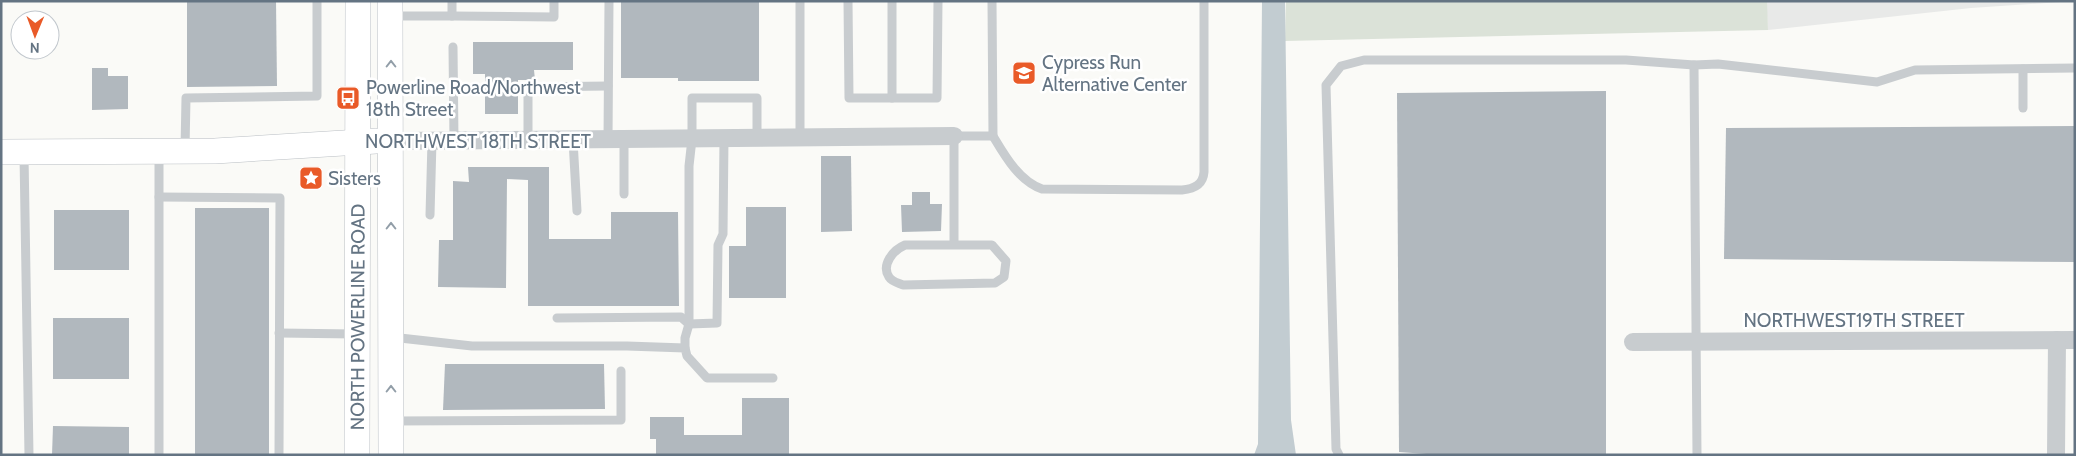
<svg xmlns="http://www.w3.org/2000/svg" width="2076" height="456" viewBox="0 0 2076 456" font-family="Cabin,sans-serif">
	<rect width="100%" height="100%" fill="#fafaf7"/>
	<path fill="#e8e9e8" d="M1766 1H2075L1971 8 1768 30Z"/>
	<path fill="#dbe2d8" d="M1286 1H1767L1768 30 1285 41Z"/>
	<path fill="#c2ccd1" d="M1262 1H1285L1291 420 1296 455H1254L1258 444Z"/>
	<g fill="#b1b8be">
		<path d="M187 1H276L277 86 187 87Z"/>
		<path d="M621 1H759V81H678V78H621Z"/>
		<path d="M473 42H573V70H534L535 80H518V114H485V74H473Z"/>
		<path d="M92 68H108V76H128V109L92 110Z"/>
		<path d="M1606 91V455H1440L1399 452 1397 93Z"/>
		<path d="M2075 126V262L1724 259 1726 128Z"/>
		<path d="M821 156H851L852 231 821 232Z"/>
		<path d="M468 167H549V239H611V212H678L679 306H528V180L507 179 506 288 438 287 439 240H453V181L469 182Z"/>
		<path d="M912 192H930V204H942L941 231 902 232 901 205H912Z"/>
		<path d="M746 207H786V298H729V246H746Z"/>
		<rect x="195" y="208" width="74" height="247"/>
		<rect x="54" y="210" width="75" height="60"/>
		<rect x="53" y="318" width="76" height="61"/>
		<path d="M445 364H604L605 409 443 410Z"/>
		<path d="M742 398H789V455H656V439H650V417H684V435H742Z"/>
		<path d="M53 426 129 427V455H52Z"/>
	</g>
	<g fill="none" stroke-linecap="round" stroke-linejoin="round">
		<g stroke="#babfc4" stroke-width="26">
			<g id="secondary">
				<path d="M390 1 391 455"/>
				<path d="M1 152 215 151 376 141"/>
				<path id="s1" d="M357 455 358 1"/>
			</g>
		</g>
		<g stroke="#c8cccf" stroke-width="9">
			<path d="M800 1V137"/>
			<path d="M848 1 849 98H892V1"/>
			<path d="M391 16H452V1"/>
			<path d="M452 16 554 17V1"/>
			<path d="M453 47 454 141"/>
			<path d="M1694 65 1697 455"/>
			<path d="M2023 69V108"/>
			<path d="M892 98H937L938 1"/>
			<path d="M993 136C1005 156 1019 181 1042 189L1182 190C1194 189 1203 185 1204 172V1"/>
			<path d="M573 140 577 211"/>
			<path d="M608 140 609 1"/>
			<path d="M624 140V194"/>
			<path d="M528 141V87L608 86"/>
			<path d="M185 149 186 98 317 96V1"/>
			<path d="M159 152V455"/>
			<path d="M24 155 29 455"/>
			<path d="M159 197 280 198 279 455"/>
			<path d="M430 215 432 141"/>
			<path d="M954 245H992L1006 261 1004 277 995 283 903 285C899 283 892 282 889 277 881 265 893 250 905 245H954V136H993L992 1"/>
			<path d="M557 318 681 317 689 324 717 323 718 245 723 234 724 138"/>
			<path d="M279 333 355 334"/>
			<path d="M391 337 472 346H627L685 348 687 356 707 378H773"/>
			<path d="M685 348V338L689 324V166L692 139V98H757V138"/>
			<path d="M391 421 621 420V371"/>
			<path d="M1339 455 1336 449 1326 85 1341 66 1364 60H1626L1694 65 1718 64 1877 82 1915 70 2075 68"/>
		</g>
		<g stroke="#c8cccf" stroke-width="18">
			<path d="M391 141 954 136"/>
			<path d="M1633 342 2075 340"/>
			<path d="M2056 455 2057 340"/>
		</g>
		<use href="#secondary" stroke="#fff" stroke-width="25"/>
	</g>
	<defs><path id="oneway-chevron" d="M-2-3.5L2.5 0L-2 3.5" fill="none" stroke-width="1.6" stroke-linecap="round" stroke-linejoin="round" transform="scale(1.25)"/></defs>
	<g stroke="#929ea8">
		<use href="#oneway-chevron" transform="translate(391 64) rotate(-90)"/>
		<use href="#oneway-chevron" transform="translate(391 226) rotate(-90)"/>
		<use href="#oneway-chevron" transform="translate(391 389) rotate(-90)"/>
	</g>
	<defs>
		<g id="school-square" transform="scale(1.25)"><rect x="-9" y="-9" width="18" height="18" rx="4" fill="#e95a28" stroke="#fff"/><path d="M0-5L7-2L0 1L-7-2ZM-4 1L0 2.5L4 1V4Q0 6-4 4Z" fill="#fff"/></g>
		<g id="bus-square" transform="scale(1.25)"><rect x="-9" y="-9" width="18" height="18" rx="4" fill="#e95a28" stroke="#fff"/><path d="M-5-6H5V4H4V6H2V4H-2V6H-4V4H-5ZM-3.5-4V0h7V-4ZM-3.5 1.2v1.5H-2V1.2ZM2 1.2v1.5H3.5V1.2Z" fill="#fff"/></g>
		<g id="sight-square" transform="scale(1.25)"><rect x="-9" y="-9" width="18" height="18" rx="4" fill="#e95a28" stroke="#fff"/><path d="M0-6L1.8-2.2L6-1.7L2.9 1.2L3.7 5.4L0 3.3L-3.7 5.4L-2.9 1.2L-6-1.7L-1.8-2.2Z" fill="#fff"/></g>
	</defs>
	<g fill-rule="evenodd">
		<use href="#school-square" x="1024" y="73"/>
		<use href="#bus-square" x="348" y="98"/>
		<use href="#sight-square" x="311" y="178"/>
	</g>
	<g text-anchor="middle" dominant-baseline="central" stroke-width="5" stroke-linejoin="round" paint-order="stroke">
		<g font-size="19" fill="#647483" stroke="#fff" text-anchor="start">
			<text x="1042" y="62">Cypress Run<tspan x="1042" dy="22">Alternative Center</tspan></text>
			<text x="366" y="87">Powerline Road/Northwest<tspan x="366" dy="22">18th Street</tspan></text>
			<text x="328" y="178">Sisters</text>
		</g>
		<g font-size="19" fill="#647483" stroke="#fff">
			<text x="478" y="141">NORTHWEST 18TH STREET</text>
			<text stroke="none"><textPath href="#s1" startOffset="138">NORTH POWERLINE ROAD</textPath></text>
			<text x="1854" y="320">NORTHWEST19TH STREET</text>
		</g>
	</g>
	<rect width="2076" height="456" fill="none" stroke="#647483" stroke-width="5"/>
	<g transform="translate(35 35) rotate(181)"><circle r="24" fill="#ffffff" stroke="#c1c7cd"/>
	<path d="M0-4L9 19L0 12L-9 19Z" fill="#e95a28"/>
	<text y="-8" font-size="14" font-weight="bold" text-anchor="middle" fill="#647483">N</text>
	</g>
</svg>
